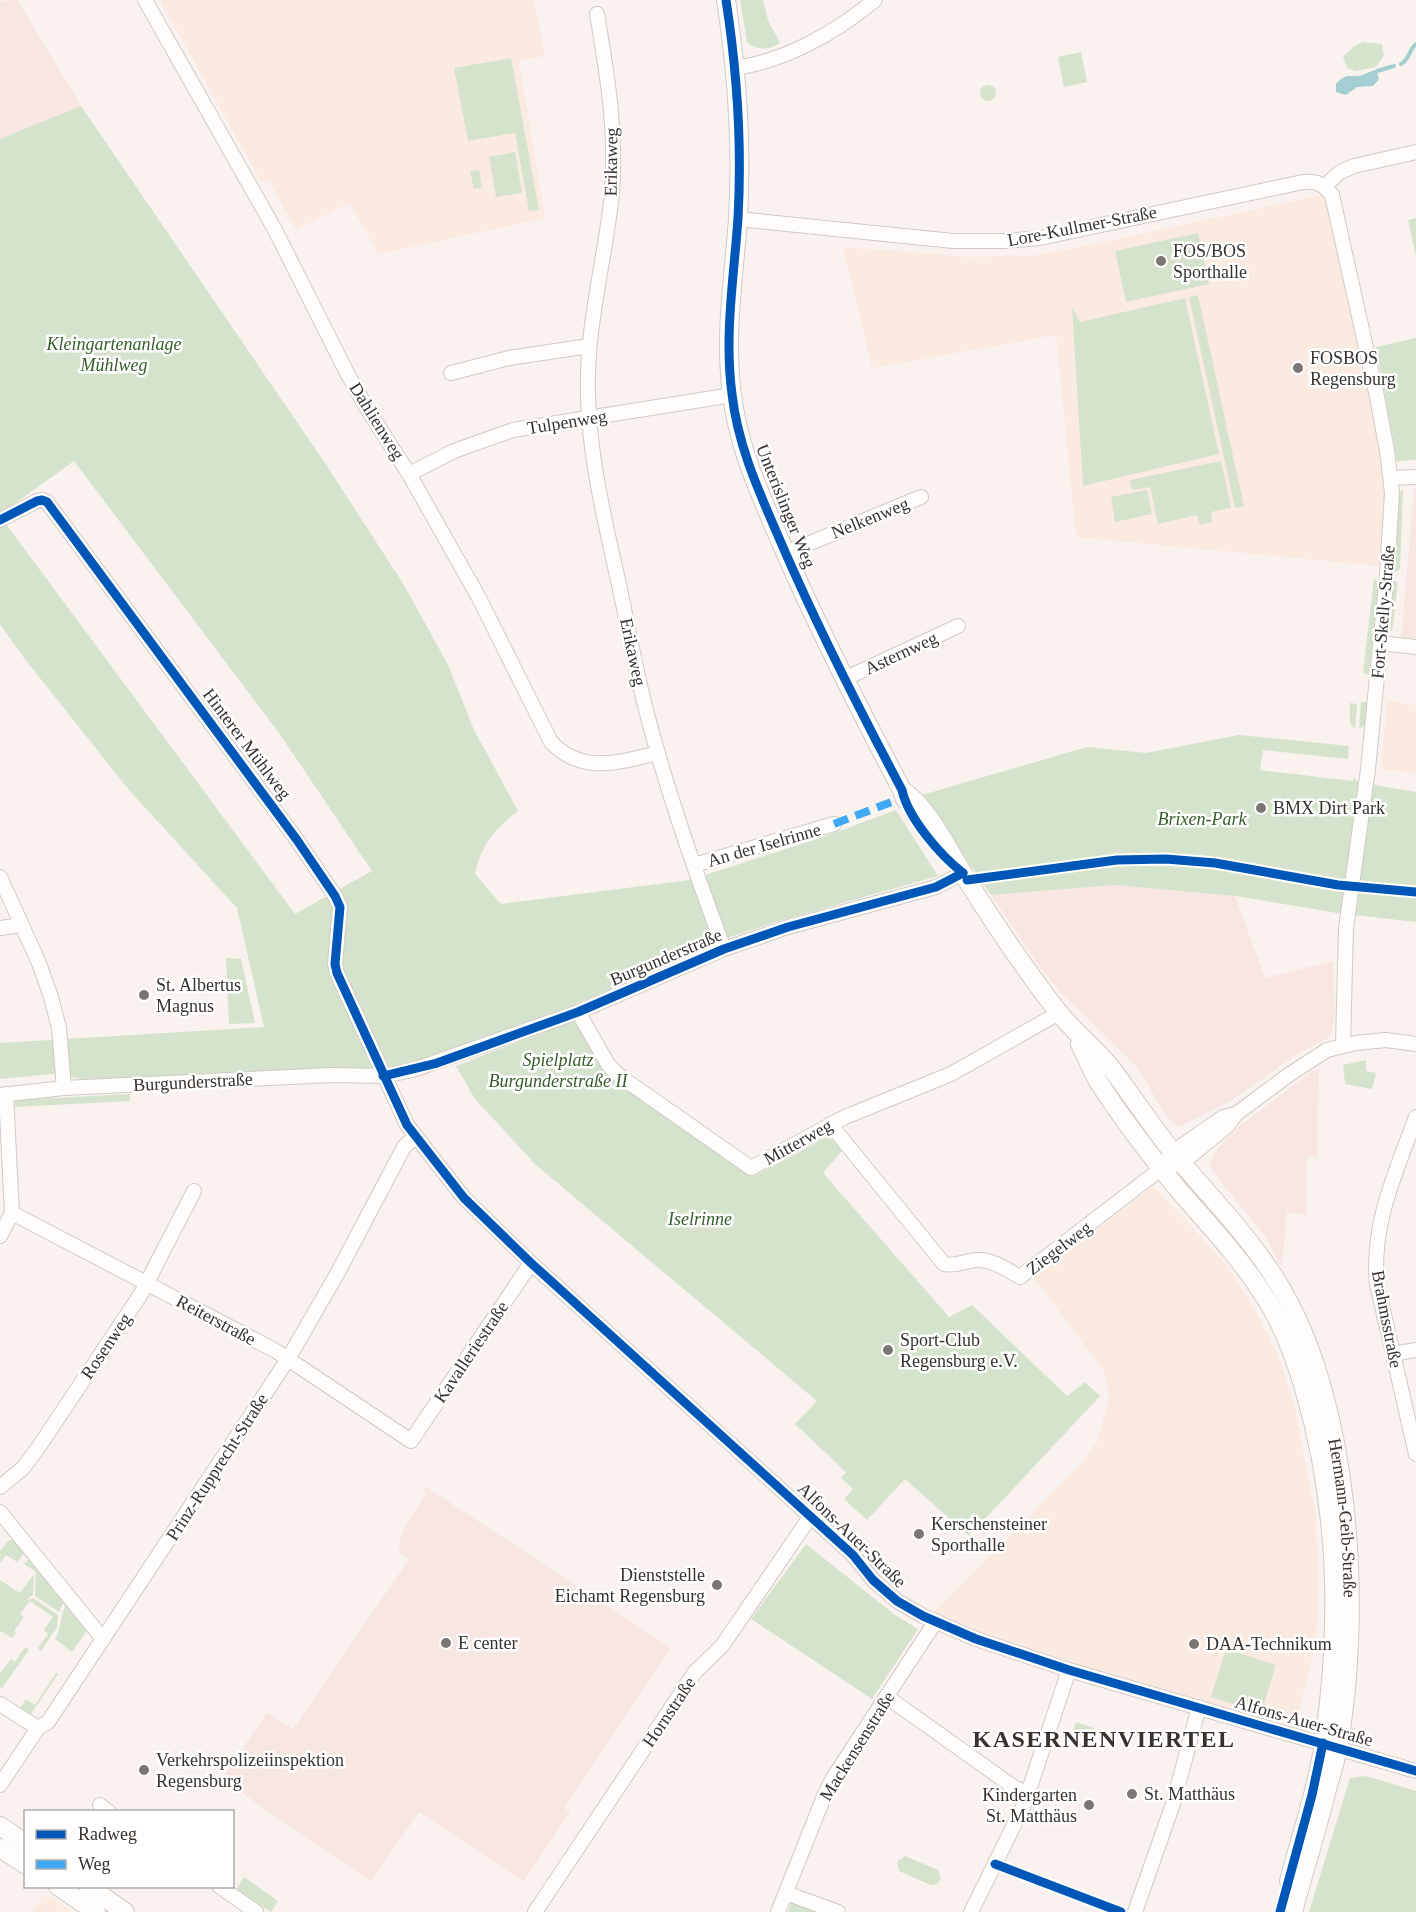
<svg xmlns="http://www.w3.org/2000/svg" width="1416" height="1912" viewBox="0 0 1416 1912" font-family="Georgia,serif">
	<rect width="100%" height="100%" fill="#f9f2ee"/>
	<g fill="#f7e6e1">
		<path d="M17 0 81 106 0 139V1Z"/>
		<path d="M1414 489H1416V644L1401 643Z"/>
		<path d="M1115 885 1235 896 1265 978 1333 961 1335 1014 1332 1031 1328 1038 1299 1053 1232 1100 1180 1126 1177 1125 1167 1117 1135 1064 1060 992 1042 970 991 895Z"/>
		<path d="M1319 1069 1317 1157H1307L1306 1215 1287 1212 1282 1267 1264 1235 1210 1168 1209 1164 1217 1149 1236 1129 1310 1073Z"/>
		<path d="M426 1487 671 1648 564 1808 570 1812 524 1881 419 1812 371 1881 221 1779 267 1713 293 1729 409 1559 400 1553 399 1543 407 1522 426 1494 423 1491Z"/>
	</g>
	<g fill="#fbeae0">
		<path d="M160 0H534L545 56 519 61 545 218 379 254 349 203 296 230 269 180 261 181Z"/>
		<path d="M1322 195 1328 204 1371 393 1383 462 1385 503 1381 566 1076 537 1056 335 872 368 843 247 971 257 1036 255 1076 248Z"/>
		<path d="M1387 701 1416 705V773L1381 769Z"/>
		<path d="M1153 1186 1226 1264 1254 1308 1280 1361 1295 1408 1315 1513 1319 1579 1316 1643 1298 1714 1258 1717 968 1631 932 1614 1080 1465 1098 1440 1109 1397 1104 1371 1034 1278Z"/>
		<path d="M45 1893 72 1912H32Z"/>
	</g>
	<g fill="#d5e3cc">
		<path d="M740 0H763L768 20 780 43C770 50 757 51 747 42Z"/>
		<path d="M1363 42 1382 44 1384 55 1376 67 1356 71 1347 68 1343 57 1353 47Z"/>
		<path d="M1081 52 1087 82 1064 87 1058 57Z"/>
		<path d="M511 58 539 210 529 211 515 133 468 141 454 68Z"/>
		<circle cx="988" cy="93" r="8"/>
		<path d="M81 106 327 466 404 585 448 665 474 730 518 811C495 829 481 845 475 874L501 904 690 880 826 836 896 810 938 876 779 921 733 936 525 1026 413 1064 391 1067 81 1079 52 1074 0 1079V1043L264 1027 237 908 129 790 24 658 0 624V516L295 914 372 871 279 733 74 461 0 514V139Z"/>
		<path d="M515 152 522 193 496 197 489 157Z"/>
		<path d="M479 170 482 188 474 189 470 171Z"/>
		<path d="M1416 218V257L1408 220Z"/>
		<path d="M1198 233 1209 284 1126 302 1115 251Z"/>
		<path d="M1198 295 1244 506 1235 508 1189 297Z"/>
		<path d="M1185 298 1219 454 1083 486 1072 307 1080 322Z"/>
		<path d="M1416 338V460L1397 461 1376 347Z"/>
		<path d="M1221 461 1231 508 1211 512 1212 522 1200 525 1197 515 1158 524 1150 487 1132 490 1130 480Z"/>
		<path d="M1403 489 1400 569 1396 572 1394 571 1398 501V495Z"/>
		<path d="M1147 490 1152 514 1115 522 1111 497Z"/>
		<path d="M1374 578 1379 584 1369 675 1363 673Z"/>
		<path d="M1393 580 1398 583 1392 632 1388 623Z"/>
		<path d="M1361 702H1367L1365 725 1359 729Z"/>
		<path d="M1350 703 1357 704 1355 729 1350 723Z"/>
		<path d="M1239 735 1349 746 1348 759 1263 750 1260 770 1353 781 1354 777 1358 782 1416 792V922L1337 913 1235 896 1115 885 991 895 922 795 1087 747 1146 753Z"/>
		<path d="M226 958 241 959 255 1023 229 1024Z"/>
		<path d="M574 1020 603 1069 614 1081 752 1177 827 1137 834 1141 842 1151 823 1173 949 1317 972 1305 1067 1396 1085 1382 1100 1396 969 1536 905 1479 867 1520 844 1499 853 1489 841 1478 846 1472 795 1424 817 1401 536 1165 475 1099 456 1066Z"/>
		<path d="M1366 1060V1071L1376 1073 1372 1089 1345 1084 1343 1065Z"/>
		<path d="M130 1094V1101L15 1107V1100Z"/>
		<path d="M9 1540H14L23 1550V1555L17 1562 6 1555 0 1563V1551Z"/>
		<path d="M806 1544 895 1615 918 1629 872 1699 751 1619Z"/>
		<path d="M31 1559 65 1600 59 1612 35 1596 36 1572 24 1564 28 1560Z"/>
		<path d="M34 1574 33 1595 27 1599 29 1600 33 1598 58 1615 57 1627 41 1651 38 1648 48 1634 44 1630 53 1617 30 1601 20 1614 24 1617 14 1631 16 1633 12 1638 1 1631 0 1632V1580L20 1593Z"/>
		<path d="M67 1602 89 1628 72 1652 55 1639C62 1627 60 1614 67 1602Z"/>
		<path d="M25 1647 29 1650 2 1688 0 1687V1673L11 1659 15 1662Z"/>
		<path d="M1226 1649 1276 1665 1261 1713 1211 1697Z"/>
		<path d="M56 1673 58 1674 28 1718 18 1711 26 1699 35 1705Z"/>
		<path d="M1076 1722 1094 1728 1091 1739 1072 1734Z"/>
		<path d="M1366 1776 1416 1791V1912H1309L1350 1778Z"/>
		<path d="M905 1856 938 1870 941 1878 937 1884 931 1885 899 1871 897 1862Z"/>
		<path d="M244 1877 278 1901 271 1912 236 1890Z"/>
		<path d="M792 1902 815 1910V1912H788Z"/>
	</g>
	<path fill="#a4ced1" d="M1375 70 1377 71 1379 79 1373 86 1357 87 1346 95 1336 92V84C1348 70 1352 80 1365 74 1368 73 1371 71 1375 70Z"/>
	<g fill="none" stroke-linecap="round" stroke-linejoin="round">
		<g stroke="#a4ced1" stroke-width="4">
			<path d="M1401 64C1409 60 1409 50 1416 44"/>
			<path d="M1377 71 1394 66"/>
		</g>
		<g stroke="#d0cac6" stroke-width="16">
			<g id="street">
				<path d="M145 0 274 228 347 373 368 410 409 474 478 596 551 742C582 775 620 762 658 753"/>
				<path d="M597 14C608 78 619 145 610 210 602 272 586 332 588 395 589 454 605 523 618 580 627 621 634 662 644 702 665 786 694 868 724 949"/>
				<path d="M735 68C786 61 836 32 875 0"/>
				<path d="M1325 186 1340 172 1354 166 1416 152"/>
				<path d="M738 219 953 241H1003L1040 238 1303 182C1317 181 1323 184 1332 195L1377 397 1387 451 1392 493 1387 574 1368 769 1346 928 1343 1045"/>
				<path d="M451 373 509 358 589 346"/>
				<path d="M409 474 454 451 513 430 732 395"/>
				<path d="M1392 478 1416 477"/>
				<path d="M0 520 37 501 42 500 47 502 297 840 335 896 340 907 335 964 337 973 407 1125 464 1198 531 1263 853 1555 873 1580 897 1601 923 1616 976 1639 1069 1670 1416 1771"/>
				<path d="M786 553 921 497"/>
				<path d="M1380 643 1416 647"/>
				<path d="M844 679 958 626"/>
				<path d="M694 865 834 824"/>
				<path d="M0 877 39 963 51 997 59 1028 64 1088"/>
				<path d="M0 928 21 925"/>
				<path d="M578 1012 609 1066 621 1077 751 1168 845 1117 951 1074 1059 1013"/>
				<path d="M0 1095 64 1088 332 1075 383 1076 413 1070 578 1012 724 949 788 927 936 887 963 873"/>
				<path d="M1416 1117C1396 1172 1371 1224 1377 1284L1416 1454"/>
				<path d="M830 1124 944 1264C956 1267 966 1260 978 1260 994 1260 1007 1270 1020 1277L1162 1168 1173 1152 1223 1117 1236 1114"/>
				<path d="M1174 1165 1182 1163 1227 1126 1236 1114 1287 1076 1327 1050 1356 1043 1386 1040 1416 1044"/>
				<path d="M12 1213 276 1351 411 1441 531 1263"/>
				<path d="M0 1236 12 1213 6 1094"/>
				<path d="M1393 1354 1416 1350"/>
				<path d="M0 1487 23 1468 38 1448 141 1294 194 1191"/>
				<path d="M0 1512 103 1639"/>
				<path d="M887 1697 1015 1788 1028 1793"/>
				<path d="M0 1704 38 1728"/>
				<path d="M0 1785 38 1728 48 1722 288 1359 337 1274 404 1147 415 1137"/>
				<path d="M100 1805 109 1812"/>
				<path d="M219 1886 256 1912"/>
				<path d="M786 1893 838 1912"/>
				<path d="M535 1912 695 1672 722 1646 810 1517"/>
				<path d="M778 1912 825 1794 833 1778 936 1621"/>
				<path d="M971 1912 1024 1805 1069 1670"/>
				<path d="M1135 1912 1173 1804 1199 1707"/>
			</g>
		</g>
		<g stroke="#d0cac6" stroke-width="20">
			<g id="secondary">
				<path d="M726 0C737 71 742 146 738 218 734 277 724 335 732 394 738 448 761 496 782 545 818 628 859 709 902 790L905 799"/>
				<path id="s1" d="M902 790C928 807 949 851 965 877 994 923 1025 970 1059 1013 1075 1033 1096 1049 1112 1069 1132 1096 1151 1125 1172 1151 1207 1194 1247 1233 1276 1280 1351 1398 1363 1611 1338 1746 1336 1760 1331 1775 1327 1789 1317 1830 1304 1871 1293 1912"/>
				<path d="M1080 1044C1086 1056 1091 1069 1098 1081 1120 1116 1151 1156 1177 1188 1206 1222 1237 1254 1261 1291 1282 1321 1295 1357 1305 1392 1338 1505 1341 1626 1324 1742 1317 1789 1301 1835 1289 1881"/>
				<path d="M0 1826 26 1844"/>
				<path d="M0 1848 26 1865"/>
				<path d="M58 1886 96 1912"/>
				<path d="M88 1886 125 1912"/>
			</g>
		</g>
		<use href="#street" stroke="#fefdfc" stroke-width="14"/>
		<use href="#secondary" stroke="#fefdfc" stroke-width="18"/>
		<path stroke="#3fa9f5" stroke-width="8" stroke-dasharray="15 8" stroke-linecap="butt" d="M834 824 907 796"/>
		<g stroke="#fff" stroke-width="13">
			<g id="cycleway">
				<path d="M726 0C737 71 742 146 738 218 734 277 724 335 732 394 738 448 761 496 782 545 818 628 859 709 902 790 908 818 940 855 963 873"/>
				<path d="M0 520 37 501 42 500 47 502 297 840 335 896 340 907 335 964 337 973 407 1125 464 1198 531 1263 853 1555 873 1580 897 1601 923 1616 976 1639 1069 1670 1416 1771"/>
				<path d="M967 880 1117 860 1166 859 1215 863 1338 885 1416 892"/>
				<path d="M383 1076 437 1063 578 1012 724 949 788 927 936 887 963 873"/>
				<path d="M995 1864 1121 1912"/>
				<path d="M1280 1912 1312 1795 1323 1743"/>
			</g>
		</g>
		<use href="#cycleway" stroke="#0057b8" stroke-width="9"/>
	</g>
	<g fill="#7c7571" stroke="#fff" stroke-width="2">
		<circle cx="1161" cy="261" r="6"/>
		<circle cx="1298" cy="368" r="6"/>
		<circle cx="1261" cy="808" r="6"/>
		<circle cx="144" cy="995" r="6"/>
		<circle cx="888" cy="1350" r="6"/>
		<circle cx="919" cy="1534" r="6"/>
		<circle cx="717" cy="1585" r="6"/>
		<circle cx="446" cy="1643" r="6"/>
		<circle cx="1194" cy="1644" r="6"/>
		<circle cx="144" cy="1770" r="6"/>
		<circle cx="1132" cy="1794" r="6"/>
		<circle cx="1089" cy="1805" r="6"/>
	</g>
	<g text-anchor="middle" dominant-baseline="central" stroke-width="5" stroke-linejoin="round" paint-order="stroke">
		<g font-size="18" fill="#38322e" stroke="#fff">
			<text transform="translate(611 162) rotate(-89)">Erikaweg</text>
			<text transform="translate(1082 226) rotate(-11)">Lore-Kullmer-Straße</text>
			<text transform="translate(377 421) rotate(58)">Dahlienweg</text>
			<text transform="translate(567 422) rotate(-9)">Tulpenweg</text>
			<text transform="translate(786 506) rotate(68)">Unterislinger Weg</text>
			<text transform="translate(870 518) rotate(-22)">Nelkenweg</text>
			<text transform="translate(1383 612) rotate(-85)">Fort-Skelly-Straße</text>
			<text transform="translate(633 652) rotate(78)">Erikaweg</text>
			<text transform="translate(901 653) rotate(-25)">Asternweg</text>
			<text transform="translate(247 744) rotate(53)">Hinterer Mühlweg</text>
			<text transform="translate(764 845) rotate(-16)">An der Iselrinne</text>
			<text transform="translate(666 957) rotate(-23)">Burgunderstraße</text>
			<text transform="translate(193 1082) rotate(-3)">Burgunderstraße</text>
			<text transform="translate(798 1142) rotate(-29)">Mitterweg</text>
			<text transform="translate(1059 1248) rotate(-37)">Ziegelweg</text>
			<text transform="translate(1387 1319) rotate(79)">Brahmsstraße</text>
			<text transform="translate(216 1320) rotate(28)">Reiterstraße</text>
			<text transform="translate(106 1346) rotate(-56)">Rosenweg</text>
			<text transform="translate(471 1352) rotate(-56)">Kavalleriestraße</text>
			<text transform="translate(217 1467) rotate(-57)">Prinz-Rupprecht-Straße</text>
			<text stroke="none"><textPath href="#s1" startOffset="868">Hermann-Geib-Straße</textPath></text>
			<text transform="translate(852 1535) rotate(44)">Alfons-Auer-Straße</text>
			<text transform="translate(669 1712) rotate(-56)">Hornstraße</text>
			<text transform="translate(1304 1721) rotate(16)">Alfons-Auer-Straße</text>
			<text transform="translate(857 1746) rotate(-58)">Mackensenstraße</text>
		</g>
		<g font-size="18" fill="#38322e" stroke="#fff" text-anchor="start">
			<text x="1173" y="251">FOS/BOS<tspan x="1173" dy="21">Sporthalle</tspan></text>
			<text x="1310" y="358">FOSBOS<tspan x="1310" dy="21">Regensburg</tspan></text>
			<text x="1273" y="808">BMX Dirt Park</text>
			<text x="156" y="985">St. Albertus<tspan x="156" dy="21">Magnus</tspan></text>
			<text x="900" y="1340">Sport-Club<tspan x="900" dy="21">Regensburg e.V.</tspan></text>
			<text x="931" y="1524">Kerschensteiner<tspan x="931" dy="21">Sporthalle</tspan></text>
			<text x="705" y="1575" text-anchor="end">Dienststelle<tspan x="705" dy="21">Eichamt Regensburg</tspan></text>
			<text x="458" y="1643">E center</text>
			<text x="1206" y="1644">DAA-Technikum</text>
			<text x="156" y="1760">Verkehrspolizeiinspektion<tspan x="156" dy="21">Regensburg</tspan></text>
			<text x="1144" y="1794">St. Matthäus</text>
			<text x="1077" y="1795" text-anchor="end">Kindergarten<tspan x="1077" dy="21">St. Matthäus</tspan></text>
		</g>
		<g font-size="18" font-style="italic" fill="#345e28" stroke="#fff">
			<text x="114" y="344">Kleingartenanlage<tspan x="114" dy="21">Mühlweg</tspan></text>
			<text x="1202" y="819">Brixen-Park</text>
			<text x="558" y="1060">Spielplatz<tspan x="558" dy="21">Burgunderstraße II</tspan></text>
			<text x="700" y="1219">Iselrinne</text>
		</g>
		<g font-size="24" font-weight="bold" letter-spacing="1.5" fill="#38322e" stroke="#fff">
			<text x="1104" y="1739">KASERNENVIERTEL</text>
		</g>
	</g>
	<rect x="24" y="1810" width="210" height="78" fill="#ffffff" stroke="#afadab" stroke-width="1.5"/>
	<rect x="36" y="1830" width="30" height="9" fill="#0057b8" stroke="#afadab" stroke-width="1.5"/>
	<text x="78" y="1840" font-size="18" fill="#38322e">Radweg</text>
	<rect x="36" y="1860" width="30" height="9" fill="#3fa9f5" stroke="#afadab" stroke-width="1.5"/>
	<text x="78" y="1870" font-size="18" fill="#38322e">Weg</text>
</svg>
